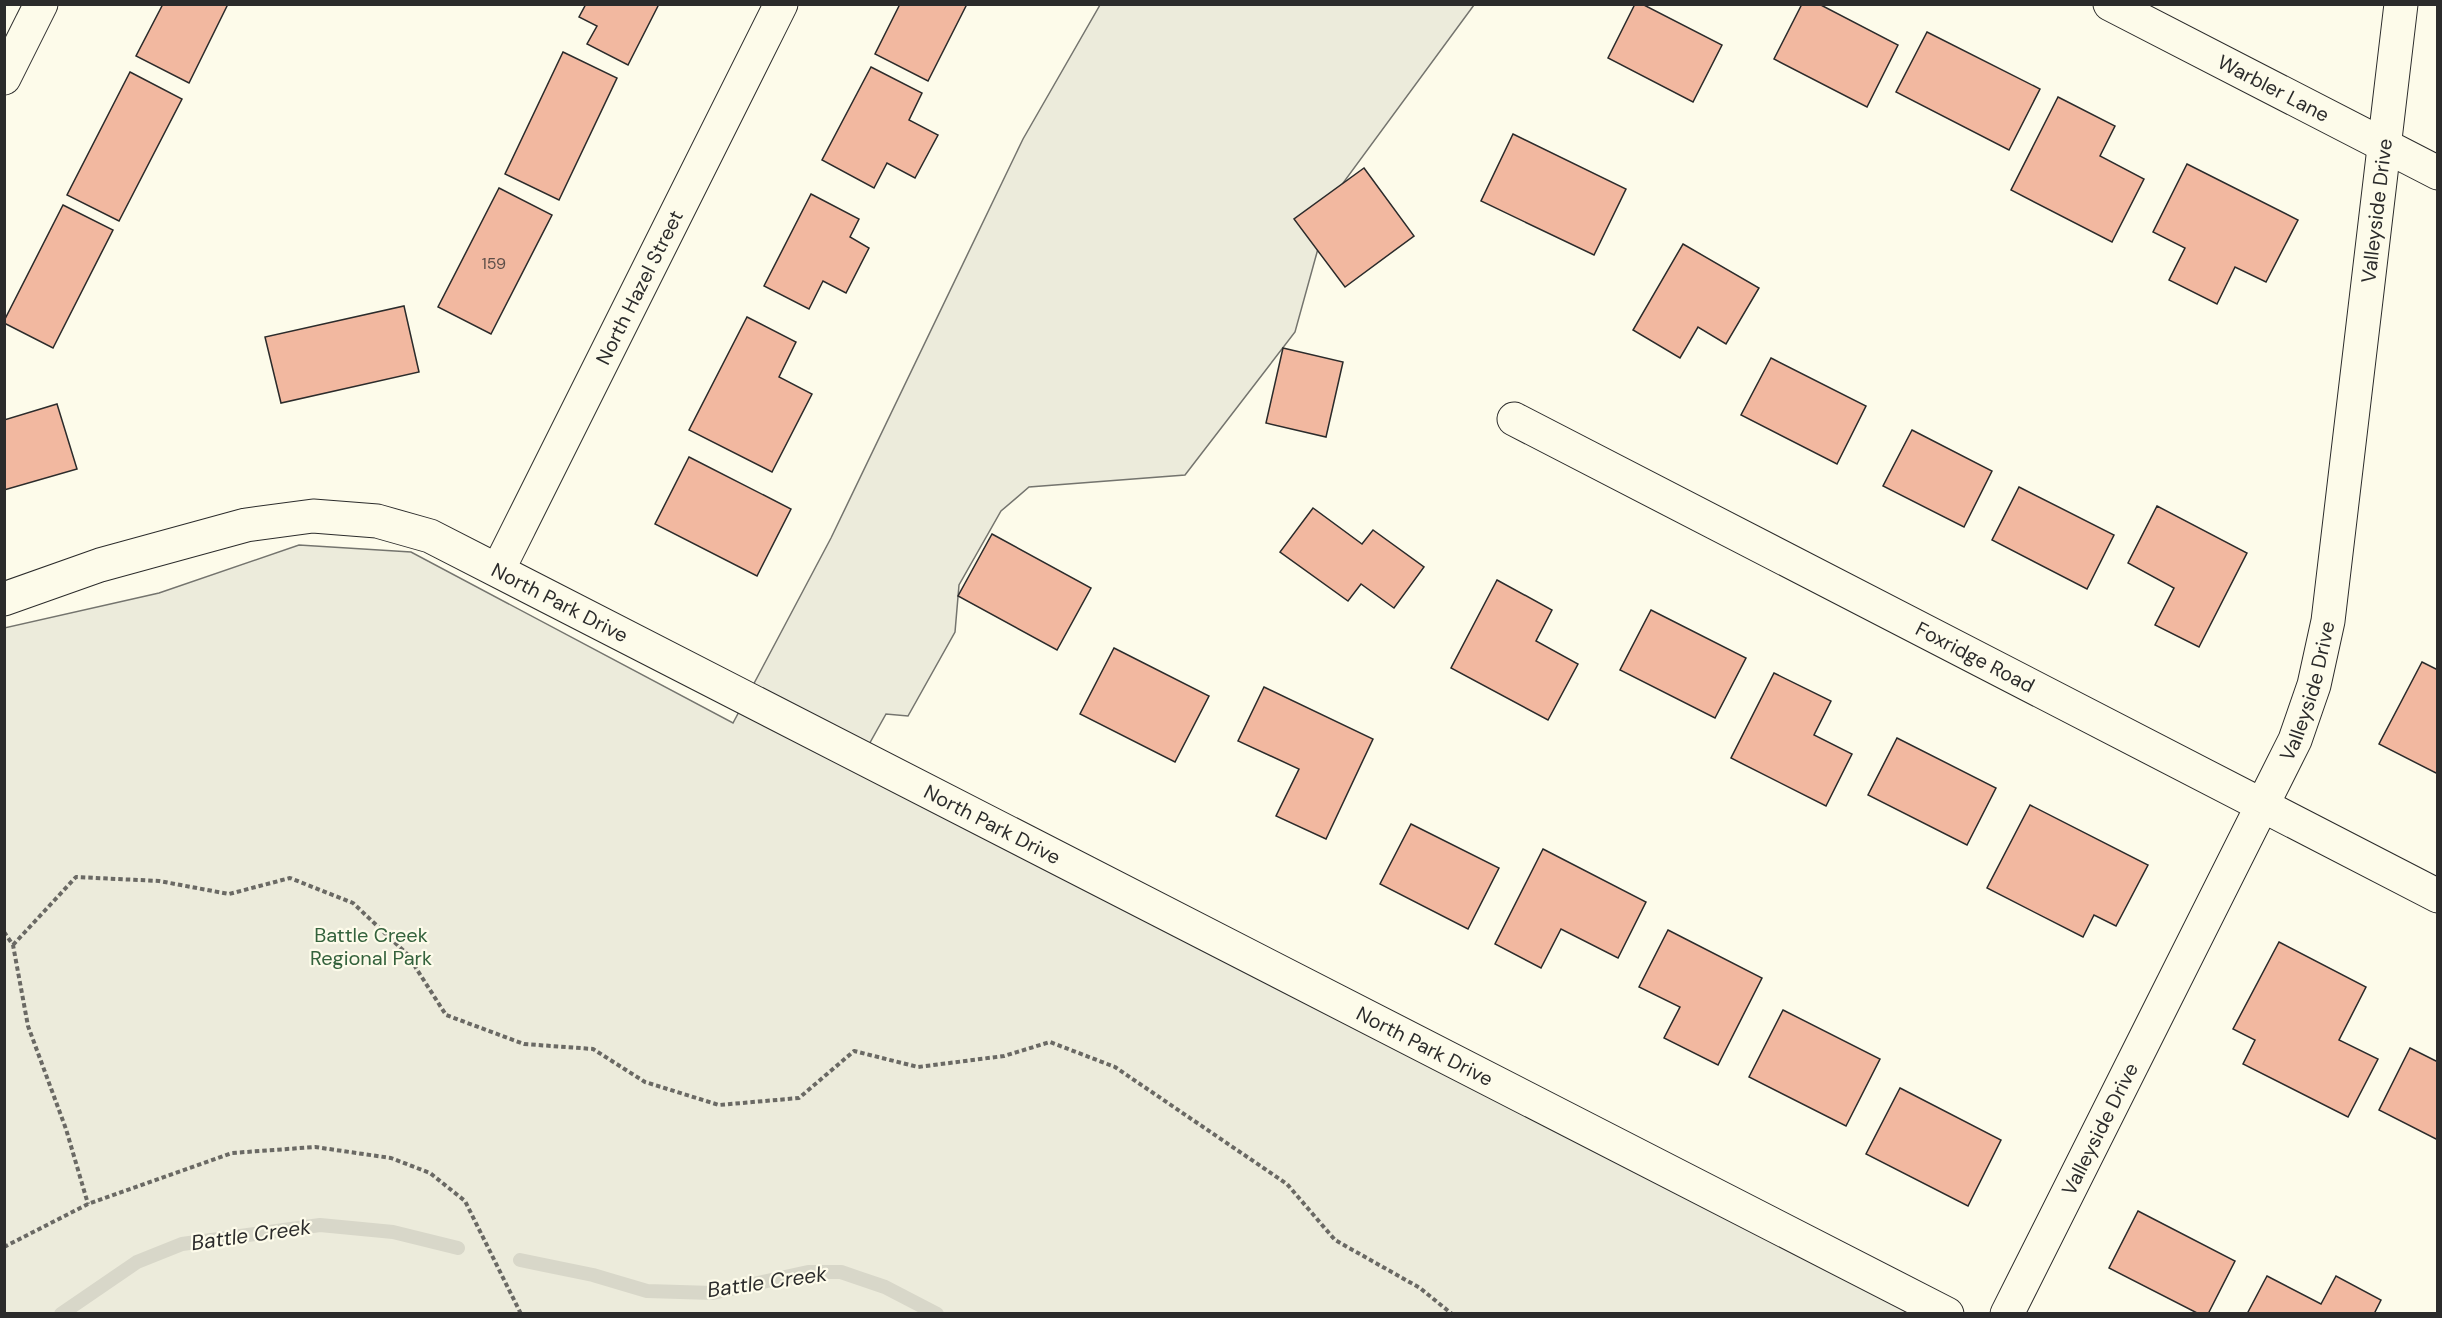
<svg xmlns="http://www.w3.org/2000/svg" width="2442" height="1318" viewBox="0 0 2442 1318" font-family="'DM Sans',sans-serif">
	<rect width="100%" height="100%" fill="#fdfbea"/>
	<path fill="#ecebdb" stroke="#74746e" stroke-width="1.5" d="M1100 5H1474L1332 198 1295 332 1185 475 1029 487 1001 511 959 585 955 632 908 716 886 714 862 757 1946 1313H5L4 628 159 593 299 545 411 552 733 723 831 538 1023 139Z"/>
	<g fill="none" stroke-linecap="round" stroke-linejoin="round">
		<g stroke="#d8d7c9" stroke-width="14">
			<path d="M520 1260 593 1275 647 1291 713 1293 808 1272H841L885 1287 937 1314"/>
			<path d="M61 1314 137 1262 182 1244 320 1225 393 1232 458 1248"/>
		</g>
	</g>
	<g fill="#f2b8a0" stroke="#2b2b2b" stroke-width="1.5">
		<path d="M163 4H228L189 83 136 56Z"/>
		<path d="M586 4H659L628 65 587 44 597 26 579 17Z"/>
		<path d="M900 4H967L928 81 875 54Z"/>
		<path d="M1635 4H1642L1722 45 1693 102 1608 58Z"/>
		<path d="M1802 4H1819L1898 45 1867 107 1774 59Z"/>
		<path d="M1927 32 2040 89 2009 150 1896 92Z"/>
		<path d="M563 52 617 78 559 200 505 174Z"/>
		<path d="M871 67 922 93 909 120 938 135 915 178 887 163 874 188 822 160Z"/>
		<path d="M130 72 182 99 119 221 67 195Z"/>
		<path d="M2058 97 2115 126 2100 156 2144 179 2112 242 2011 190Z"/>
		<path d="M1513 134 1626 189 1594 255 1481 201Z"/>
		<path d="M2187 164 2298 220 2266 282 2235 267 2217 304 2169 280 2185 248 2153 232Z"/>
		<path d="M1364 168 1414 236 1345 287 1294 219Z"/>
		<path d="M499 188 552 215 491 334 438 307Z"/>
		<path d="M811 194 859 219 850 237 869 248 846 293 823 281 809 309 764 286Z"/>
		<path d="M63 205 113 230 53 348 4 323V321Z"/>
		<path d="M1683 244 1759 288 1726 344 1698 327 1680 358 1633 330Z"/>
		<path d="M404 306 419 372 281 403 265 337Z"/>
		<path d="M747 317 796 342 779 377 812 394 772 472 689 430Z"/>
		<path d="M1283 348 1343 362 1326 437 1266 423Z"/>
		<path d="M1771 358 1866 406 1837 464 1741 415Z"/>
		<path d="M57 404 77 469 4 490V420Z"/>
		<path d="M1912 430 1992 471 1964 527 1883 486Z"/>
		<path d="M689 457 791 509 757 576 655 524Z"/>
		<path d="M2019 487 2114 535 2087 589 1992 540Z"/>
		<path d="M2157 506 2247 553 2199 647 2155 625 2174 588 2128 563Z"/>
		<path d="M1313 508 1362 544 1373 530 1424 567 1394 608 1361 584 1348 601 1280 552Z"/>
		<path d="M992 534 1091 588 1057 650 958 596Z"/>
		<path d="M1497 580 1552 610 1536 641 1578 664 1548 720 1451 668Z"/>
		<path d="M1651 610 1746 658 1715 718 1620 670Z"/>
		<path d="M1114 648 1209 696 1175 762 1080 714Z"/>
		<path d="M2422 662 2438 670V774L2379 744Z"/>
		<path d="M1774 673 1831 701 1814 735 1852 754 1826 806 1731 758Z"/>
		<path d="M1264 687 1373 739 1326 839 1276 816 1299 769 1238 741Z"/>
		<path d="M1897 738 1996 788 1967 845 1868 795Z"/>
		<path d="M2030 805 2148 865 2116 926 2094 915 2083 937 1987 888Z"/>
		<path d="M1411 824 1499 868 1468 929 1380 884Z"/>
		<path d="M1543 849 1646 902 1618 958 1561 929 1541 968 1495 944Z"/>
		<path d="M1668 930 1762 978 1718 1065 1664 1038 1680 1007 1639 987Z"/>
		<path d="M2279 942 2366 987 2339 1040 2378 1059 2348 1117 2243 1064 2255 1040 2233 1029Z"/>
		<path d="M1783 1010 1880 1059 1846 1126 1749 1077Z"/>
		<path d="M2410 1048 2438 1062V1140L2379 1110Z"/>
		<path d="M1900 1088 2001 1140 1968 1206 1866 1154Z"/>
		<path d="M2138 1211 2235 1261 2208 1314H2199L2109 1268Z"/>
		<path d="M2267 1276 2321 1304 2336 1276 2381 1300 2374 1314H2247Z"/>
	</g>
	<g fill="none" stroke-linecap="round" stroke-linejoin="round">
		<g stroke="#2b2b2b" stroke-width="35">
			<g id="minor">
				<path id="s1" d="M2110 4 2438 173"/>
				<path d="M4 78 41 4"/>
				<path id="s2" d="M1514 419 2438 896"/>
				<path id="s3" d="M498 570 781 4"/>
				<path id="s4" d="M4 599 100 565 246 525 313 516 377 521 430 536 1947 1314"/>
				<path id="s5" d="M2007 1314 2295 740 2314 685 2328 621 2401 4"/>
			</g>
		</g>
		<g stroke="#6a6964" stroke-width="4" stroke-dasharray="4.5 3" stroke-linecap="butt">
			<path d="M4 932 13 945 28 1026 66 1129 88 1204"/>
			<path d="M13 945 76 877 159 881 229 894 290 878 353 903 407 954 446 1015 524 1044 593 1049 645 1082 719 1105 799 1098 854 1051 918 1067 1004 1056 1050 1042 1115 1067 1287 1184 1335 1240 1420 1288 1452 1314"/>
			<path d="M4 1247 88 1204 232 1153 315 1147 391 1158 430 1173 465 1201 521 1314"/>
		</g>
		<use href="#minor" stroke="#fdfbea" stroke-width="33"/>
	</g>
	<g text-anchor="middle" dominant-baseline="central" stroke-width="4.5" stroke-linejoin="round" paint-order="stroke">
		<g font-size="16" fill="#5d4e48">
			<text x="494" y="263">159</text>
		</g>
		<g font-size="20" fill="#2b2b2b" stroke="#fdfbea">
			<text stroke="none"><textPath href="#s1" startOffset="184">Warbler Lane</textPath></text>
			<text stroke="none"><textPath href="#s5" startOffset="1179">Valleyside Drive</textPath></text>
			<text stroke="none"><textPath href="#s3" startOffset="316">North Hazel Street</textPath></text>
			<text stroke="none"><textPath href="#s4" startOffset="586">North Park Drive</textPath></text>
			<text stroke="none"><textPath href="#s2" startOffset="519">Foxridge Road</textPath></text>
			<text stroke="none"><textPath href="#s5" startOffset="693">Valleyside Drive</textPath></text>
			<text stroke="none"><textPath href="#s4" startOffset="1072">North Park Drive</textPath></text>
			<text stroke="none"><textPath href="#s4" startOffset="1558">North Park Drive</textPath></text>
			<text stroke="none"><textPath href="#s5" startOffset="207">Valleyside Drive</textPath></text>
		</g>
		<g font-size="20" fill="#34623c" stroke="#fdfbea">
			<text x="371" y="935">Battle Creek<tspan x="371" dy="23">Regional Park</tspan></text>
		</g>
		<g font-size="21" font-style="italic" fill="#2b2b2b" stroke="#fdfbea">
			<text transform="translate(251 1235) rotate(-8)">Battle Creek</text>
			<text transform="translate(767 1282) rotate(-8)">Battle Creek</text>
		</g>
	</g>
	<rect width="2442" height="1318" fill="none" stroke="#2b2b2b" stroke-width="12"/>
</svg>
